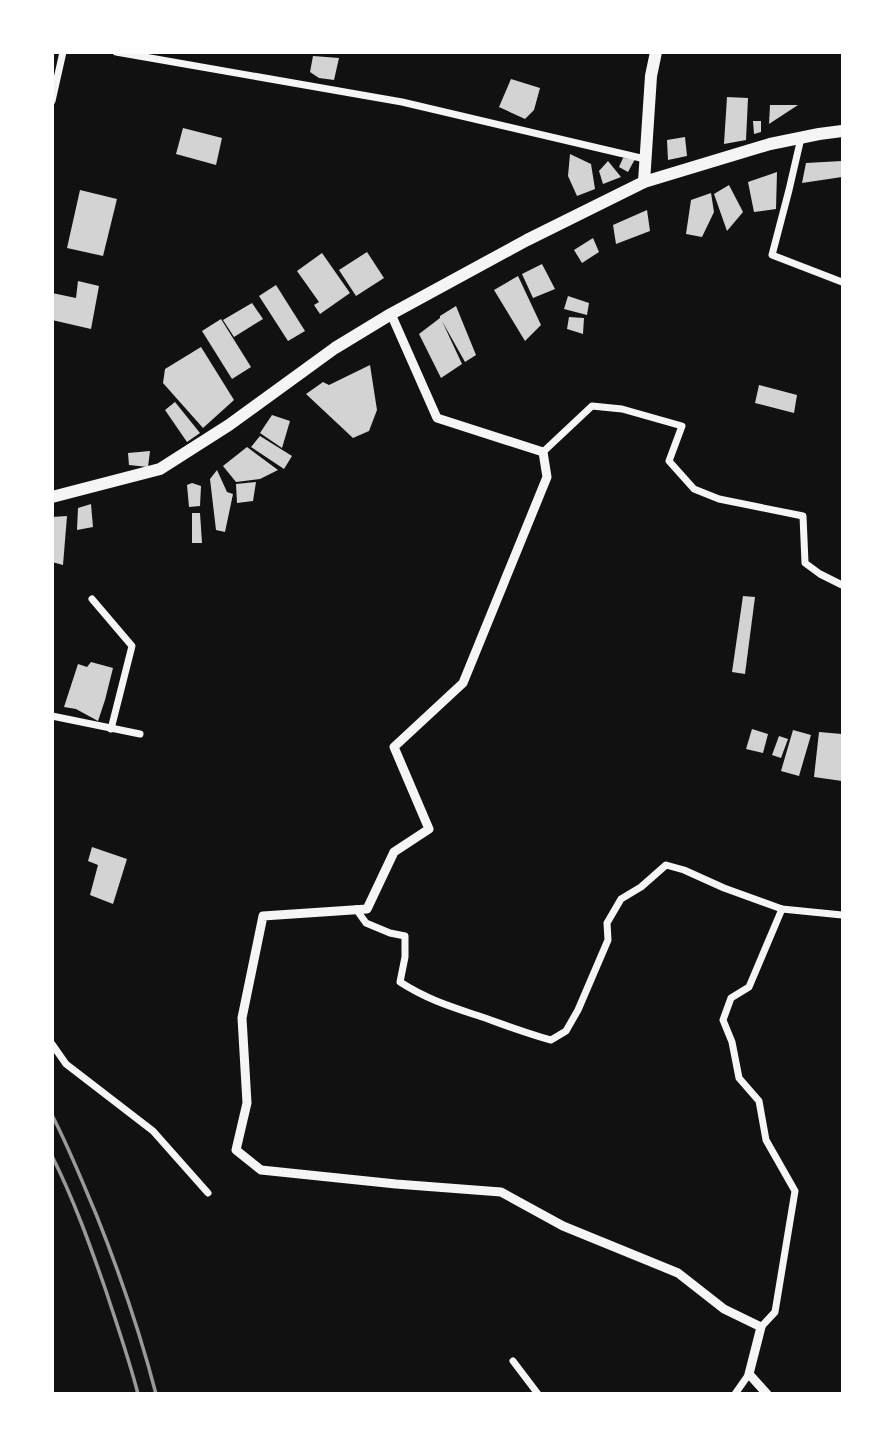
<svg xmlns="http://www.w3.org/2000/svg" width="895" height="1446" viewBox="0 0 895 1446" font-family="Rubik,sans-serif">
	<rect width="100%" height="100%" fill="#111"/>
	<g fill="#d3d3d3">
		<path d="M313 56 339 58 334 80 319 78 310 72Z"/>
		<path d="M511 79 540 88 534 110 525 119 499 107Z"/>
		<path d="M727 97 748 98 746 140 724 144Z"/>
		<path d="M770 105H798L769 124Z"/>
		<path d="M753 121H761V132L754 134Z"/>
		<path d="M183 128 222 138 216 165 176 154Z"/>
		<path d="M685 137 687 156 668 160 667 140Z"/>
		<path d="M570 154 591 164 595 189 577 196 568 176Z"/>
		<path d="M623 158 635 159 628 172 619 167Z"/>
		<path d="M608 161 621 177 603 184 599 171Z"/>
		<path d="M842 161V177L802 183 806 163Z"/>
		<path d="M777 172 776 209 754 212 748 182Z"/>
		<path d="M729 185 743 212 727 231 714 194Z"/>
		<path d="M80 190 117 199 103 256 67 248Z"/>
		<path d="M711 193 714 212 702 237 686 234 691 200Z"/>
		<path d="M647 210 650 231 616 244 613 225Z"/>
		<path d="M593 238 599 252 582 263 574 250Z"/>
		<path d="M367 252 384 278 356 296 339 270Z"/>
		<path d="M322 253 350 293 320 314 314 305 319 302 297 271Z"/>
		<path d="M542 264 555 289 533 298 522 274Z"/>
		<path d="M518 276 541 325 525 341 494 290Z"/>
		<path d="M78 281 99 286 91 329 52 320V293L76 298Z"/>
		<path d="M276 285 305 331 288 341 259 296Z"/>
		<path d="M568 296 589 303 587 315 564 309Z"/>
		<path d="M252 303 263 319 234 337 223 320Z"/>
		<path d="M456 306 476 355 465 362 442 321 462 364 441 378 419 334 440 318V316Z"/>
		<path d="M569 317 584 318 583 334 567 329Z"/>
		<path d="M221 319 251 367 232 379 202 331Z"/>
		<path d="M201 347 234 400 203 428 163 383 165 369Z"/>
		<path d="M370 365 377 410 369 431 353 438 306 394 323 382 329 385Z"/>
		<path d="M759 385 797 395 794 413 755 403Z"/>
		<path d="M175 402 200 433 187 442 165 410Z"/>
		<path d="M272 415 290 421 282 448 260 433Z"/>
		<path d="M260 436 292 456 284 469 251 447Z"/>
		<path d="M247 447 278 470 260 479 236 482 223 466Z"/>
		<path d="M150 451 148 467 129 465 128 453Z"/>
		<path d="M217 470 227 492 233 494 225 532 216 530 210 479Z"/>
		<path d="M256 482 253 501 237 503 236 484Z"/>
		<path d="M192 483 201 486 200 506 189 507 187 485Z"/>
		<path d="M91 504 93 527 77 530 78 508Z"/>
		<path d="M192 513H200L202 543H192Z"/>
		<path d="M67 516 63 565 52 562V517Z"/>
		<path d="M743 596 755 597 745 674 732 672Z"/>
		<path d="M91 662 113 668 105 700 98 721 76 709 64 707 78 664 87 667Z"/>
		<path d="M752 729 768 734 763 753 746 749Z"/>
		<path d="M793 730 811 735 799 776 781 771Z"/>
		<path d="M819 732 842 734V781L814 777Z"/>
		<path d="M779 736 788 739 781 758 772 755Z"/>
		<path d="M92 847 127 859 113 904 90 895 98 865 88 861Z"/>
	</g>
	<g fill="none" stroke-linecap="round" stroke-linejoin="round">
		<g stroke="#f5f5f5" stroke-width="7">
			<path d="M116 52 402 102 645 159"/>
			<path d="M52 101 63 52"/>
			<path d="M801 138 789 190 772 255 842 282"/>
			<path d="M543 452 592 406 622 409 682 426 669 461 694 489 719 499 803 516 805 563 820 574 842 585"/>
			<path d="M92 599 132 646 111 729"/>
			<path d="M52 716 140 734"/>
			<path d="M356 909 366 923 390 933 405 936V957L400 982C428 1000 452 1007 482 1017 505 1025 528 1034 551 1040L566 1031 578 1010 608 940 607 923 621 899 641 887 666 865 684 870 724 888 782 909 842 915"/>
			<path d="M52 1044 66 1064 153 1131 208 1193"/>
			<path d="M761 1327 775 1312 795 1191 766 1140 759 1101 739 1078 732 1042 723 1020 731 998 749 987 782 909"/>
			<path d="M513 1361 538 1394"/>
			<path d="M735 1394 749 1374"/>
		</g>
		<path stroke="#f5f5f5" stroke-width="9" d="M391 314 437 418 543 452 547 477 463 683 394 747 429 829 394 852 367 909 263 916 242 1018 247 1103 236 1150 261 1170 396 1184 501 1192 563 1226 678 1273 724 1309 761 1327 749 1374 767 1394"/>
		<g stroke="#f5f5f5" stroke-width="12">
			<path d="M644 182 651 76 656 52"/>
			<path d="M52 497 160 469 229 425 335 348 391 314 527 240 644 182 770 144 819 134 842 131"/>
		</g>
		<g stroke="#9a9a9a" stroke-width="3.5">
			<path d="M52 1115C69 1148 82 1181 96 1214 120 1274 140 1332 156 1394"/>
			<path d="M52 1156C74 1200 90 1245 106 1291 117 1325 129 1359 138 1394"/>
		</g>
	</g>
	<rect width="895" height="1446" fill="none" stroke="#ffffff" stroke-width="108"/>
</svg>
